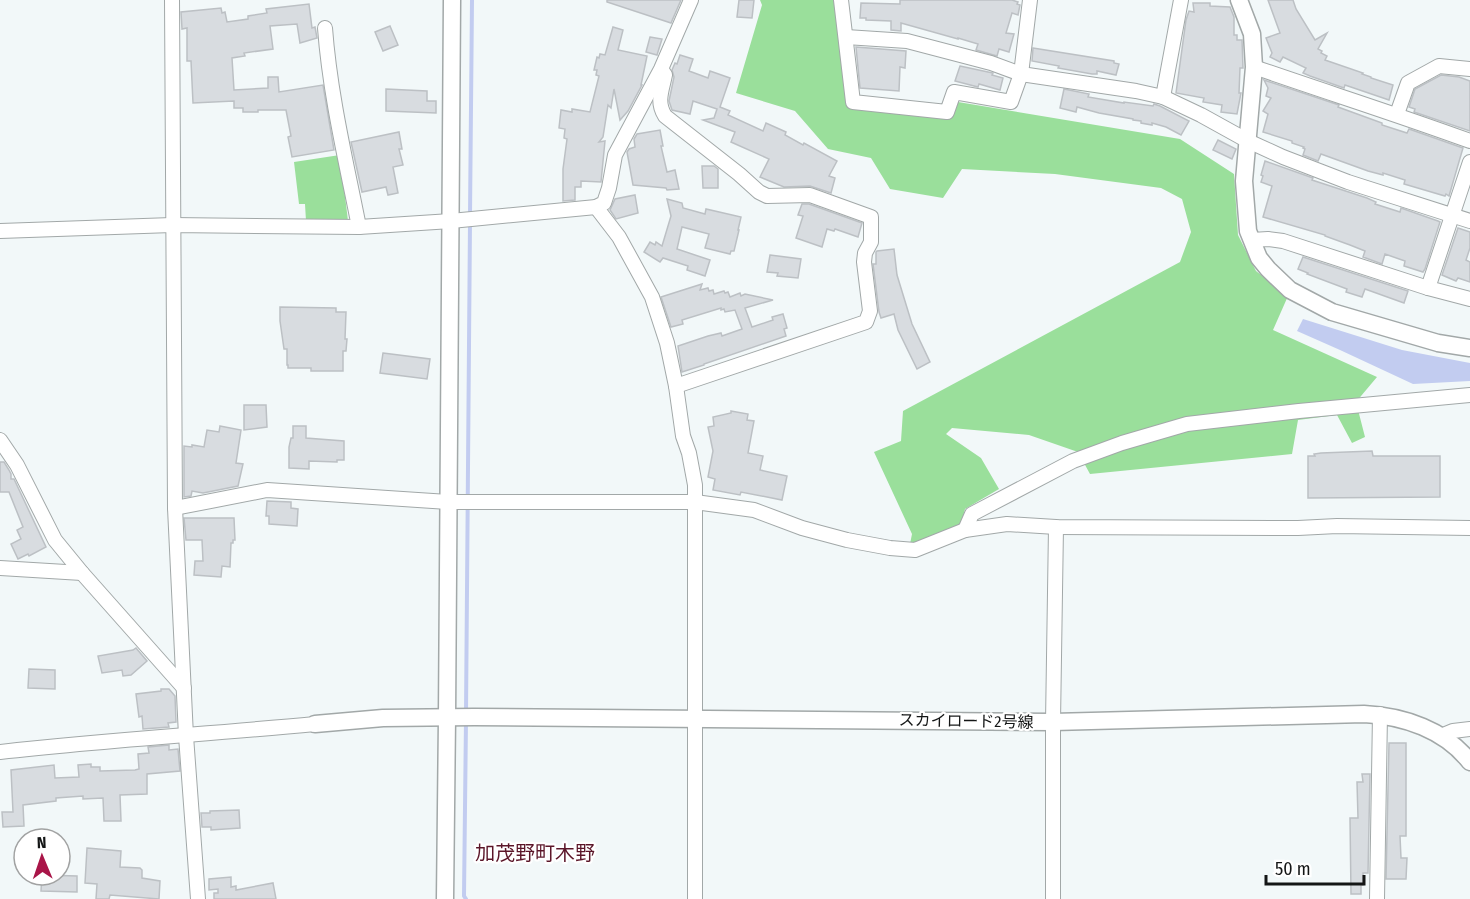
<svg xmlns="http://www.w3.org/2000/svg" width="1470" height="899" viewBox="0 0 1470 899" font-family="'Fira Sans Condensed','Noto Sans JP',sans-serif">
	<rect width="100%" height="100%" fill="#f2f8f9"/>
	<g fill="#9adf9b">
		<path d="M760 0H835L848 108 949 119 958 102 1180 139 1234 174 1238 235 1256 271 1288 296 1273 330 1377 377 1356 402 1365 437 1352 443 1337 415 1298 420 1292 454 1090 474 1078 452 1029 435 952 428 946 434 981 458 999 489 965 509 961 526 910 544 912 534 874 452 901 441 903 411 1180 262 1191 232 1182 199 1161 188 1055 174 962 169 943 198 890 189 871 158 828 149 795 111 736 93 762 5Z"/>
		<path d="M340 155 348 221H306L305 204H299L294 162Z"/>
	</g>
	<path fill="#c2ccf0" d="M1303 319 1402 350 1470 363V381L1413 384 1340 350 1297 331Z"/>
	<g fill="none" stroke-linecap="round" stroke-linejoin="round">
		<g stroke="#c2ccf0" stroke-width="4">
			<path d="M470 215 472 0"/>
			<path d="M466 713 470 222"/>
			<path d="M466 720 464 896 466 899"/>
		</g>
	</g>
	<g fill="#d8dce0" stroke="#bcc0c4" stroke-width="1.5">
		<path d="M607 0H681L671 23 607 2Z"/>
		<path d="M739 0H754L752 18 737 17Z"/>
		<path d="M900 0H1012L1018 2 1017 4 1020 5 1018 15 1012 13 1006 33 1014 34 1009 52 999 49 997 56 976 50 978 44 958 38V39L901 23V31L891 30V21L866 20V18H860L861 3 900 4Z"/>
		<path d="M1268 0H1293L1296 9 1315 40 1327 33 1318 49 1322 51 1321 53 1327 56 1325 60 1363 73 1362 74 1371 77V78L1393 85 1389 100 1345 85 1344 88 1310 76 1303 73 1306 68 1283 57 1280 62 1270 57 1272 53 1266 38 1280 33Z"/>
		<path d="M1193 3H1210V6L1230 7 1234 17V35H1237V40H1242L1243 68H1240L1239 93H1241L1237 114 1221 112 1222 105 1203 102 1204 98 1176 93 1186 20 1189 11 1194 12Z"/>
		<path d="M309 4 312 28 315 27 317 38 300 43 297 24 270 26 273 49 244 53 245 56 232 58 234 90 268 88V77H278L279 92 323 85 334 150 292 157 288 137 291 136 286 110H258V112H243V108H234V101L193 103 191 61H187V28L182 29 181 12 221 8 222 13 225 12 227 22 248 19V16L267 13 266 9Z"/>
		<path d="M390 26 398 45 383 51 375 32Z"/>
		<path d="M613 27 623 30 618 50 647 56 641 85H642L628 111 620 120 614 89 611 108 608 105 603 137 599 142 605 141 601 182 581 181V187H575V200L563 201V169L567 139 564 138 565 129 559 128 561 110 572 112V109L590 112 599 76 596 75 597 70H594L597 57 599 58 600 54 605 55Z"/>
		<path d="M650 37 662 39 657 55 646 52Z"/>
		<path d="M856 47 906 51 905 68 900 67 899 91 860 88Z"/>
		<path d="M1033 48 1114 61V63L1119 64 1116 75 1097 71V74H1092L1058 68 1059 66 1032 61Z"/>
		<path d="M680 55 693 59 689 71 708 78 710 71 730 78 720 107 730 111 728 115 763 131 766 123 786 132 785 135 803 145 804 143 837 161 829 176 835 178 831 193 810 186 784 187 760 177 769 159 731 142 735 132 703 120 714 118 717 109 693 101 690 114 672 110 669 101 674 77 672 70 675 63 677 64Z"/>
		<path d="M960 66 988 72 993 73 992 75 1003 78 1000 90 979 84 978 87 955 81Z"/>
		<path d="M1441 75 1459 77 1470 81V131L1414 112 1415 109 1409 107 1415 89Z"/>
		<path d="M1264 80 1339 105 1338 107 1382 123V125L1407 133 1409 129 1463 148 1449 196 1446 194 1445 196 1404 184 1405 180 1383 173V175L1368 171 1321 154 1318 161 1303 155 1305 149 1303 148 1304 147 1292 143V141L1263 132 1268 114 1263 111 1271 98 1266 96 1268 88Z"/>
		<path d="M386 89 427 91V101H436V113L386 111Z"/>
		<path d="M1064 89 1089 94 1088 97 1124 103V102L1153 106 1154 104 1160 106 1189 121 1181 135 1166 127 1152 123V125L1141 123V121L1133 120V119L1099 113 1077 107 1076 112 1060 108Z"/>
		<path d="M660 130 663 146H661L667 172 675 170 679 189 667 190 666 188 633 185 627 152 629 149 635 147 634 139 637 134Z"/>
		<path d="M399 132 402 149H399L403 165 393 167 398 193 388 195 386 187 362 192 351 142Z"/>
		<path d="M1218 140 1236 149 1232 159 1213 150Z"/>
		<path d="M1265 161 1313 178 1312 180 1367 198 1376 202 1375 204 1400 212 1401 208 1438 221 1440 222 1425 269 1423 272 1404 266 1405 261 1385 254 1382 264 1363 257 1365 251 1350 245 1325 236V235L1263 217 1272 186 1261 182 1263 176 1261 175Z"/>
		<path d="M702 166H714L718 169V188H703Z"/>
		<path d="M635 195 638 213 616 219 610 210 615 199Z"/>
		<path d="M667 199 682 203 683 208 705 214 706 209 741 217 738 230H739L734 251H731L730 254 705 248 709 234 682 227 677 249 710 260 705 276 687 270 688 266 663 258 660 262 644 252 650 242 655 245 656 242 662 246 671 216Z"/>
		<path d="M802 204H809L862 223 858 237 835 229 834 231 827 229 822 247 796 238 803 216 798 215Z"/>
		<path d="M1458 228 1470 232V248L1466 260 1470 262V282L1458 278 1456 281 1442 275Z"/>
		<path d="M894 249 897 275 912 324 930 362 917 369 898 330 894 314 881 318 879 312 873 264H876V252L877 251Z"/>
		<path d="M770 255 801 259 798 278 777 276 778 273 767 272Z"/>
		<path d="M1303 257 1408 291 1404 303 1365 289 1362 297 1346 292 1347 289 1307 274 1308 273 1298 269Z"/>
		<path d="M702 284 700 290 708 288 709 291 713 290 714 294 724 291 725 293 728 292 730 297 740 293 741 296 745 294 773 300 745 308 752 327 773 320 772 317 783 314 787 328 784 329 786 336 704 364V365L682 372 678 346 708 336 721 333 722 336 742 329 735 310 725 312 724 309 721 310V308L682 320 683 324 671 327 661 297Z"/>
		<path d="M280 307 336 308V312H346L345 339H347L346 351H343V371H311V368H288V365H287V349H284L280 321Z"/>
		<path d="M383 353 430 359 427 379 380 373Z"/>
		<path d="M244 405H266L267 427 244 430Z"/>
		<path d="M731 411 748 414 747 420 754 421 748 453 763 456 760 470 787 476 782 500 741 492 740 495 713 490 715 479 708 477 713 451 708 427 714 426 713 417 731 413Z"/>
		<path d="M220 426 241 430 236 463 243 464 238 486 203 493 192 491 191 496 184 497V446L192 447V445L204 447 207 430 219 432Z"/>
		<path d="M293 426H306V438L344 441V460H337V462L309 461V469L289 468V447L291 438H293Z"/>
		<path d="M1372 451 1373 456H1440V497L1308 498V456H1315L1314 454 1321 453Z"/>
		<path d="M0 462H4L9 470 11 474V479H14L46 547 29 556 28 554 18 559 11 544 21 539 17 530 23 527 9 492H0Z"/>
		<path d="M267 501 291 502V508L298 509 297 526 269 524V516H266Z"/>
		<path d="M184 518H234L235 540H233V543H231L230 567 222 566 221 577 194 575 195 561H203L202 540H186Z"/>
		<path d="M136 648 147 661 131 675 123 676 122 670 102 673 98 656 133 650Z"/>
		<path d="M29 669 55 670V689L28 688Z"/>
		<path d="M161 689H169L175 696 176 722 168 723 169 727 143 729 142 716 139 717 136 694 161 691Z"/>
		<path d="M1389 743H1406V836H1400L1401 858H1407L1406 879H1386Z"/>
		<path d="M169 745V750L178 749 180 771 147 774V794L120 795 121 821H104L103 798 83 799V796L56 798V801L23 805 24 826 3 827 2 812H13L11 770 54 765 55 778 79 777 78 765 91 764V767H100V771L135 770 139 769 138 754 149 753 148 747Z"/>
		<path d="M1362 774H1370L1368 873H1363V885H1361V894H1351L1350 818H1358L1357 782H1363Z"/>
		<path d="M239 810 240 828 211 830V827H202L201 813H210V811Z"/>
		<path d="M87 848 121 851 120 867 140 868 142 870V878L160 881 159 899 110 895 109 899H96L97 884 85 883Z"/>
		<path d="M42 875 77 876V892L41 891Z"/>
		<path d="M231 877V887L236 886V890L273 883 276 899H214V893H218V889L209 890V879Z"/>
	</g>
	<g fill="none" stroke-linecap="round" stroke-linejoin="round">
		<g stroke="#a2a8a8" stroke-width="16">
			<g id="minor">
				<path d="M172 0 175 508 186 736 198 899"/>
				<path d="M841 0 853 102 947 112 954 92 1011 102 1021 74 1030 0"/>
				<path d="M325 28C330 95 346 161 359 227"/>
				<path d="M846 37 907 41 991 63 1021 74 1136 91 1163 97 1201 115 1248 141 1283 157 1348 182 1470 221"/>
				<path d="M1254 67C1326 92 1399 115 1470 141"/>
				<path d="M663 72 665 75C662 90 656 102 665 116L739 174 759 192 767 196 810 195 871 217V242L865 253 864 262 870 311 866 322 676 386"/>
				<path d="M1163 97 1181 0"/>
				<path d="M1397 114 1408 83 1439 66 1470 69"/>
				<path d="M596 207 619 237 652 297 667 343 676 386 683 436 689 453 695 485V899"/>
				<path d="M0 231 172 225 359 227 451 221 596 207 604 203 609 188 615 155 661 69 691 0"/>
				<path d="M1252 240 1268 239 1283 241 1428 288 1470 299"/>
				<path d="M1428 288 1470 162"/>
				<path d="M0 440 17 465 55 540 82 573 184 688"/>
				<path d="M175 508 267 490 448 502H695L754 510 802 528 847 540 890 548 915 550 965 530 1007 524 1056 527 1298 528 1337 526 1470 528"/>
				<path d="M965 530 972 514 1073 461 1122 443 1187 424 1299 411 1470 395"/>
				<path d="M0 568 82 573"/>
				<path d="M1441 736 1453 731 1470 729"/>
				<path d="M0 752C105 740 210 734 315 724"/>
				<path d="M1053 899V722L1056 527"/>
				<path d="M1377 899 1380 714"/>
			</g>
		</g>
		<g stroke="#a2a8a8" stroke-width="19">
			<g id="tertiary">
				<path d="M1239 0 1252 34 1254 67 1244 181 1248 231 1259 258 1268 269 1290 290 1332 312 1438 343 1470 348"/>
				<path d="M315 724 383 718 474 717 1053 722 1364 714C1404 716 1445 730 1470 762"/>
				<path d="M445 899 447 718 452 0"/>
			</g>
		</g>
		<use href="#minor" stroke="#fff" stroke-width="14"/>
		<use href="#tertiary" stroke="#fff" stroke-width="16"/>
	</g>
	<g text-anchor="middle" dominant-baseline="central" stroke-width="4.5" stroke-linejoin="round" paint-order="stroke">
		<g font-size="16" fill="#141616" stroke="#fff">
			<text transform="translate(966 721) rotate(1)">スカイロード2号線</text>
		</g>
		<g font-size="20" fill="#5b1629" stroke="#fff">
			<text x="535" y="853">加茂野町木野</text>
		</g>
	</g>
	<g transform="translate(42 857) rotate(358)"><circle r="28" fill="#ffffff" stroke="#a1a2a2" stroke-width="1.5"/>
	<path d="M0-4.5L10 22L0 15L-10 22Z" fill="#a91548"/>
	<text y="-9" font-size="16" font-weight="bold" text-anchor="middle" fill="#141616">N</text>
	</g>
	<path d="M1266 875v9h98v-9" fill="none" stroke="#141616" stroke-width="3"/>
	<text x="1275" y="875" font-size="18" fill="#141616" stroke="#ffffff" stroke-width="4.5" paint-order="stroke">50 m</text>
</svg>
